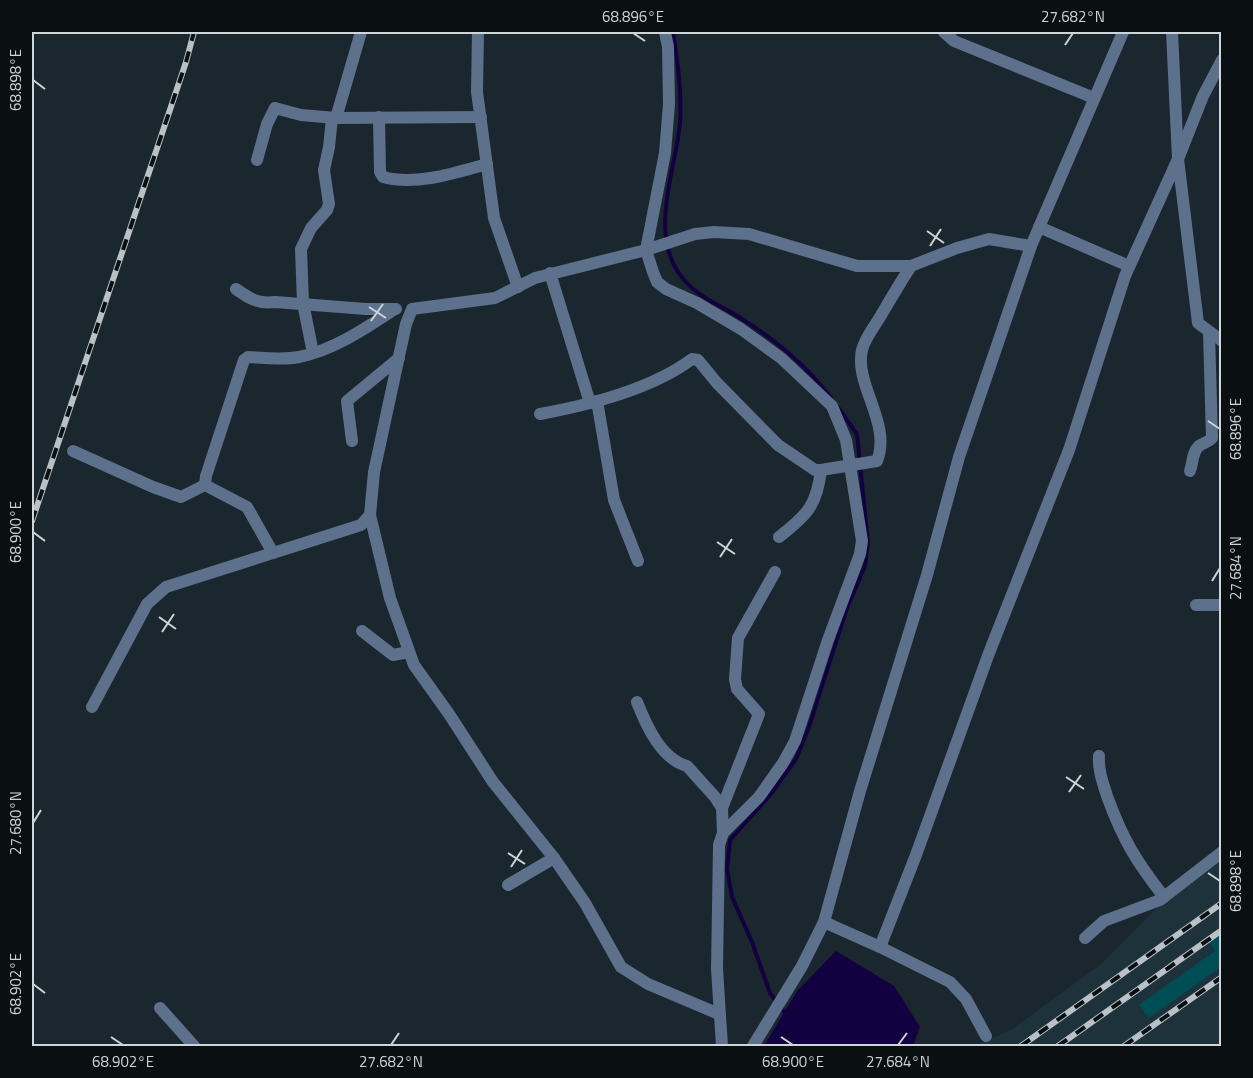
<svg xmlns="http://www.w3.org/2000/svg" width="1253" height="1078" viewBox="0 0 1253 1078" font-family="'Titillium Web',sans-serif">
	<rect width="100%" height="100%" fill="#1b272e"/>
	<path fill="#1e323c" d="M1221 854V1046H975L1012 1029 1100 965 1181 884Z"/>
	<path fill="#120040" d="M836 951 894 986 920 1027 913 1046H764L797 991Z"/>
	<g fill="none" stroke-linecap="round" stroke-linejoin="round">
		<g stroke="#120040" stroke-width="4">
			<path d="M673 32C678 62 682 92 680 123 675 176 643 246 692 288 705 300 723 307 739 317 774 339 806 364 831 398"/>
			<path d="M786 1014 770 993 752 942 732 897 727 869 730 840 771 794 796 759 809 727 847 608 865 566 868 543 857 434 837 406"/>
		</g>
	</g>
	<path fill="#004e55" d="M1221 934V967L1149 1018 1139 1005 1215 951 1209 943Z"/>
	<g fill="none" stroke-linecap="round" stroke-linejoin="round">
		<g stroke="#5d708c" stroke-width="12">
			<path d="M478 32 477 92 494 218 518 287"/>
			<path d="M665 32 668 47 669 104 665 153 646 250 653 272 657 282 666 289 697 303 741 329 781 358 832 406 846 440 862 541 860 554 828 640 795 741 783 763 759 797 723 833 719 845 717 969 722 1046"/>
			<path d="M944 32 954 41 1094 98"/>
			<path d="M1222 60 1203 96 1178 159 1198 323 1222 341"/>
			<path d="M379 117 380 172 383 177C415 186 455 173 487 164"/>
			<path d="M336 118 361 32"/>
			<path d="M257 160 267 124 275 108 301 115 336 118 481 117"/>
			<path d="M1039 227 1129 266"/>
			<path d="M550 273 590 403"/>
			<path d="M236 289C250 299 258 304 275 302L366 309H396"/>
			<path d="M313 353 303 303 301 249 311 228 327 210 329 204 324 170 329 147 332 118"/>
			<path d="M597 401 614 500 638 561"/>
			<path d="M540 414C589 405 652 389 692 359L698 360 717 383 778 445 815 470H821L877 461C892 423 854 385 862 350 865 338 874 327 880 317 890 300 900 283 911 266"/>
			<path d="M352 441 347 401 399 358"/>
			<path d="M73 451 153 487 181 497 205 485"/>
			<path d="M1190 471C1193 463 1192 452 1199 446 1204 442 1208 443 1212 438L1209 333"/>
			<path d="M370 515 390 598 414 665 449 714 493 782 554 858 585 903 621 967 648 984 719 1014"/>
			<path d="M779 537C806 516 817 506 821 470"/>
			<path d="M273 553 247 507 205 485 206 476 244 360 248 357C265 358 283 360 299 357 334 350 366 328 395 309"/>
			<path d="M1196 605H1222"/>
			<path d="M362 631 393 655 409 652"/>
			<path d="M637 702C646 725 661 759 687 766L715 797 722 808 723 833"/>
			<path d="M92 707 147 604 166 587 361 525 370 515 374 472 406 324 412 309 495 298 535 278 646 250 695 234 714 232 749 234 857 266H911L957 248 989 239 1031 246"/>
			<path d="M1099 756C1098 770 1103 783 1107 796 1123 840 1136 861 1164 897"/>
			<path d="M722 808 759 714 737 689 735 679 738 638 775 572"/>
			<path d="M508 885 554 858"/>
			<path d="M824 922 880 947 950 982 966 999 986 1036"/>
			<path d="M1085 938 1104 921 1160 900 1222 852"/>
			<path d="M880 947 916 855 989 653 1069 450 1125 276 1178 159 1172 32"/>
			<path d="M160 1008 194 1046"/>
			<path d="M753 1046 802 966 824 922 860 791 927 575 959 457 1031 246 1123 32"/>
		</g>
		<g stroke="#b9c1c6" stroke-width="6">
			<g id="rail">
				<path d="M32 521 186 62 194 32"/>
				<path d="M1021 1046 1222 903"/>
				<path d="M1058 1046 1222 930"/>
				<path d="M1124 1046 1222 977"/>
			</g>
		</g>
		<use href="#rail" stroke="#0a0f12" stroke-width="4" stroke-dasharray="11" stroke-linecap="butt"/>
	</g>
	<path fill="none" stroke="#cdd5d9" stroke-width="2" d="M633 33 645 41M1065 45 1073 33M33 80 45 89M927 231 944 243M930 246 941 229M369 307 386 318M371 321 383 304M1208 421 1220 429M33 532 45 541M717 542 735 554M720 557 732 539M1212 581 1220 568M159 617 176 629M162 632 174 614M1066 777 1084 789M1069 792 1081 775M33 823 41 810M508 853 525 864M511 867 522 850M1208 873 1220 881M33 984 45 993M111 1037 123 1045M781 1037 793 1045M391 1045 399 1033M898 1045 907 1033"/>
	<rect width="1253" height="1078" fill="none" stroke="#0a0f12" stroke-width="66"/>
	<rect x="33" y="33" width="1187" height="1012" fill="none" stroke="#cdd5d9" stroke-width="2"/>
	<g font-size="15" text-anchor="middle" fill="#cdd5d9">
		<text x="633" y="22">68.896°E</text>
		<text x="1073" y="22">27.682°N</text>
		<text transform="translate(16 80) rotate(-90)" y="5">68.898°E</text>
		<text transform="translate(1236 429) rotate(-90)" y="5">68.896°E</text>
		<text transform="translate(16 532) rotate(-90)" y="5">68.900°E</text>
		<text transform="translate(1236 568) rotate(-90)" y="5">27.684°N</text>
		<text transform="translate(16 823) rotate(-90)" y="5">27.680°N</text>
		<text transform="translate(1236 881) rotate(-90)" y="5">68.898°E</text>
		<text transform="translate(16 984) rotate(-90)" y="5">68.902°E</text>
		<text x="123" y="1067">68.902°E</text>
		<text x="391" y="1067">27.682°N</text>
		<text x="793" y="1067">68.900°E</text>
		<text x="898" y="1067">27.684°N</text>
	</g>
</svg>
